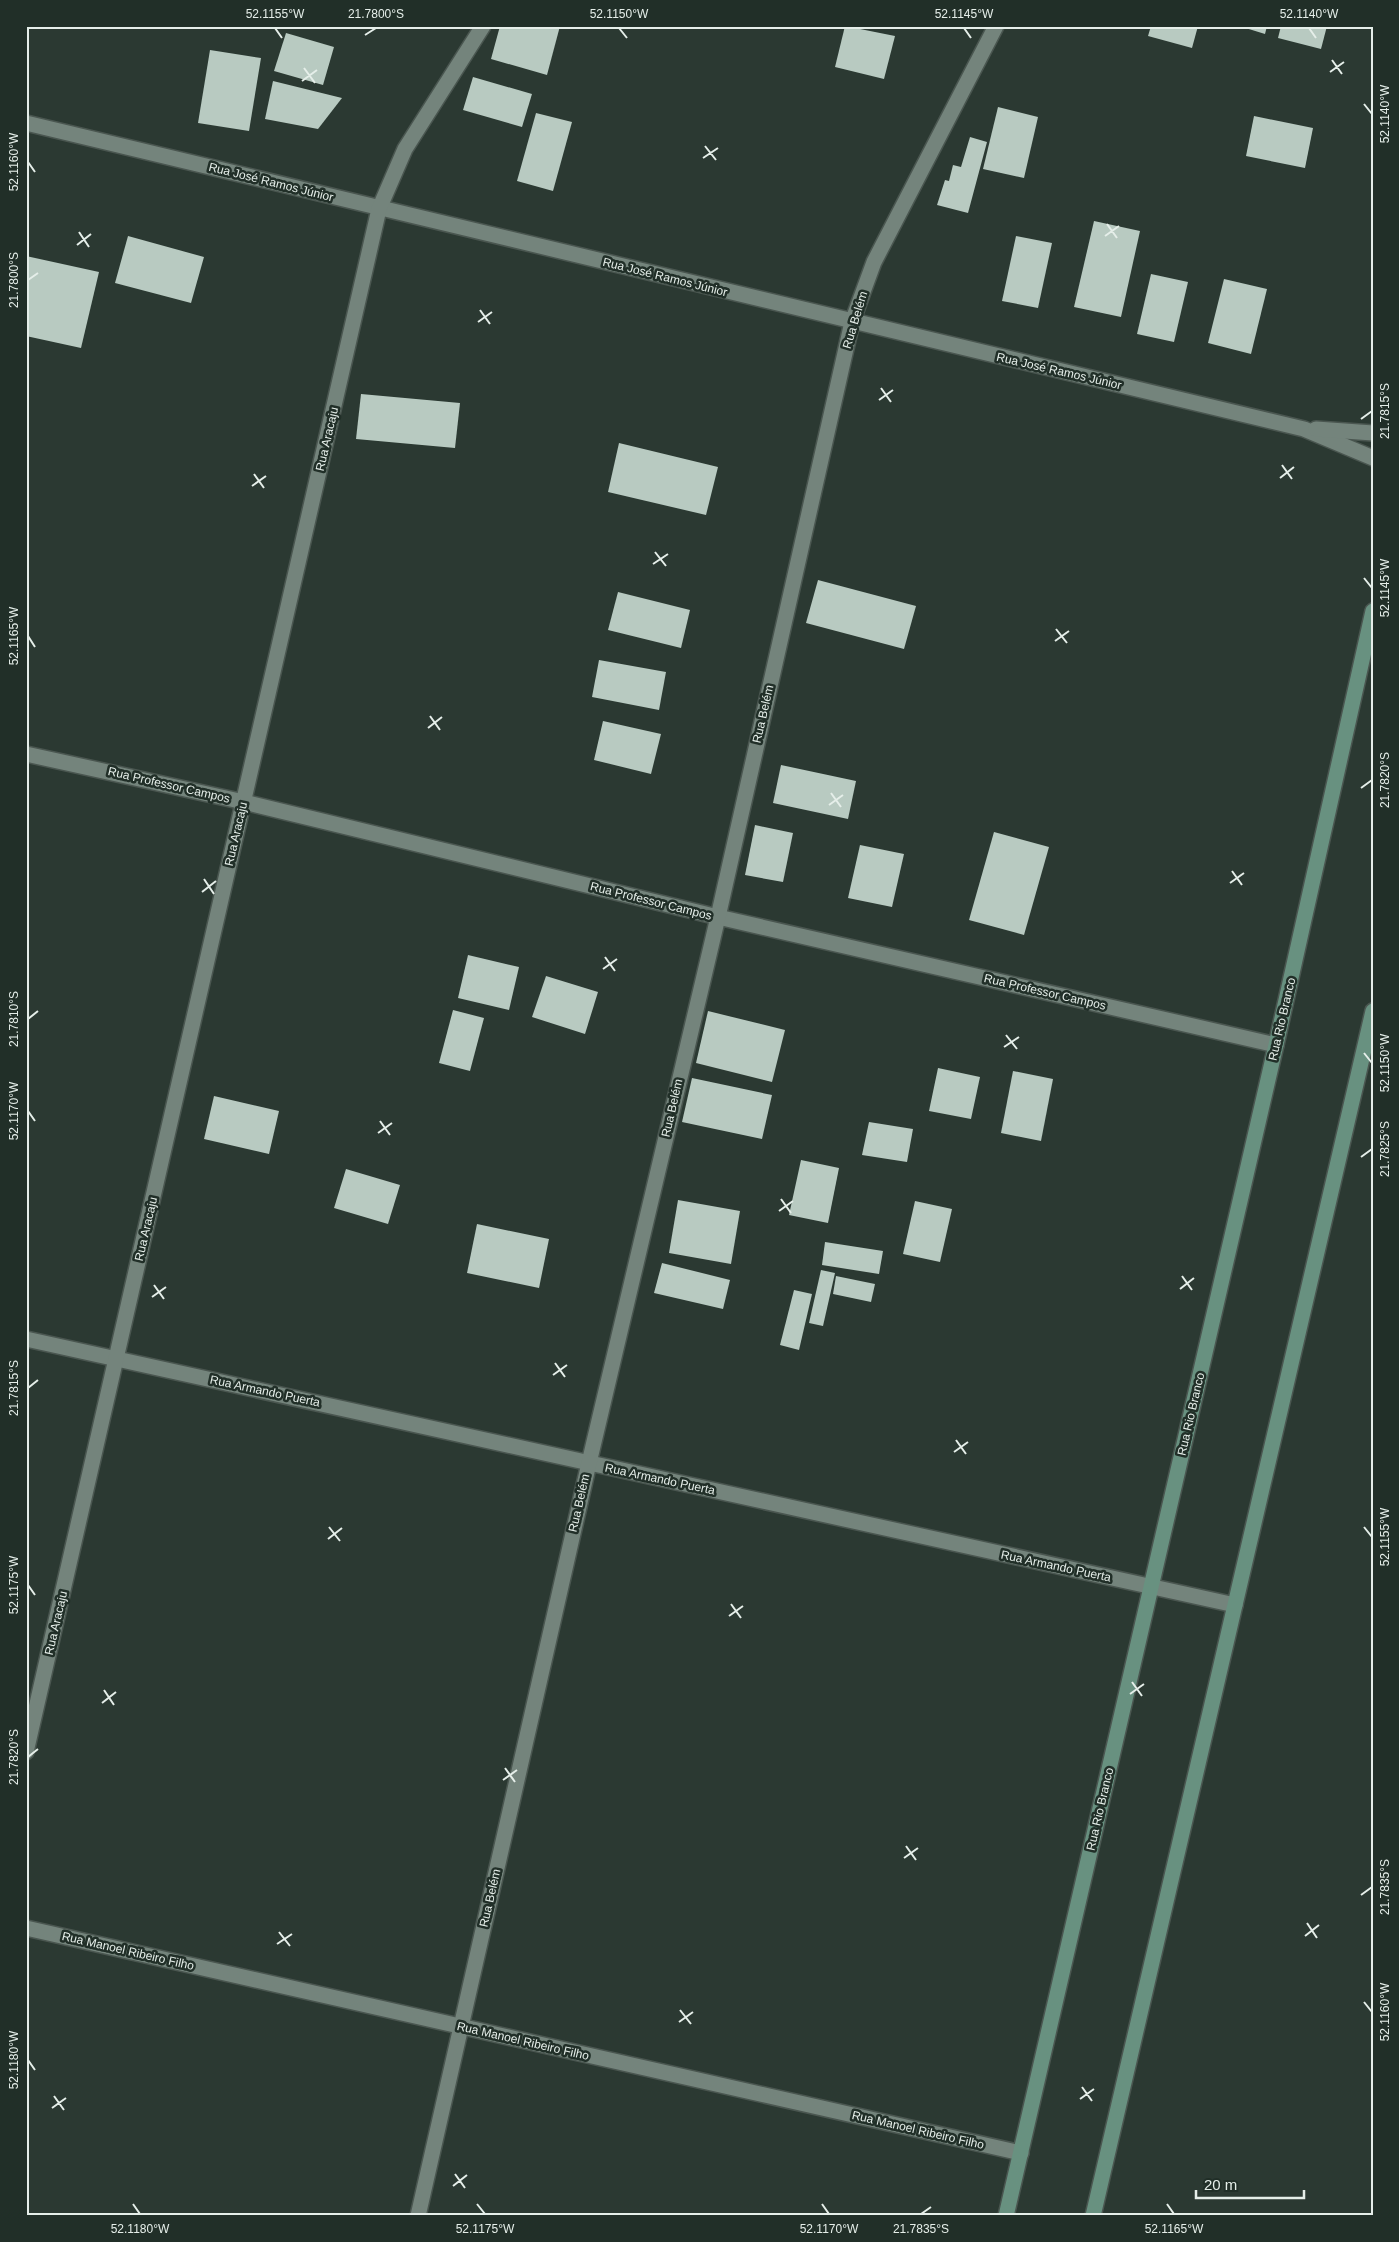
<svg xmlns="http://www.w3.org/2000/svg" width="1399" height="2242" viewBox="0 0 1399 2242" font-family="Helvetica,sans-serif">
	<rect width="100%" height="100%" fill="#2b3932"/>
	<g fill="#b8cac1">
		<path d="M500 26H560L547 75 491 59Z"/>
		<path d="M845 26 895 36 884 79 835 67Z"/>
		<path d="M1151 26H1198L1192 48 1148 36Z"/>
		<path d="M1239 26H1267L1265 34Z"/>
		<path d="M1281 26H1327L1321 49 1278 38Z"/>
		<path d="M286 33 334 47 323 85 274 71Z"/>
		<path d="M210 50 261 58 249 131 198 123Z"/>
		<path d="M473 77 532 94 522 127 463 110Z"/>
		<path d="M273 81 342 98 318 129 265 119Z"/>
		<path d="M998 107 1038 117 1024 178 983 169Z"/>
		<path d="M536 113 572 122 553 191 517 181Z"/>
		<path d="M1254 116 1313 128 1305 168 1246 156Z"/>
		<path d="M970 137 987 142 968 213 937 205 945 180 949 181 953 165 961 167Z"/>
		<path d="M1094 221 1140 231 1121 317 1074 307Z"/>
		<path d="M128 236 204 257 191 303 115 283Z"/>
		<path d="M1016 236 1052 243 1038 308 1002 301Z"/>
		<path d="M26 256 99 272 81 348 26 336Z"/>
		<path d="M1151 274 1188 282 1174 342 1137 334Z"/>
		<path d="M1224 279 1267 289 1251 354 1208 343Z"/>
		<path d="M361 394 460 403 455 448 356 439Z"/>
		<path d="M619 443 718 467 706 515 608 492Z"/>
		<path d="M818 580 916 606 904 649 806 623Z"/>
		<path d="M618 592 690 610 681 648 608 630Z"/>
		<path d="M599 660 666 672 659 710 592 697Z"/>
		<path d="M603 721 661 734 651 774 594 760Z"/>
		<path d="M781 765 856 781 848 819 773 803Z"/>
		<path d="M755 825 793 833 783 882 745 875Z"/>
		<path d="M994 832 1049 847 1024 935 969 920Z"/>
		<path d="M860 845 904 854 892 907 848 898Z"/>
		<path d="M468 955 519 967 509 1010 458 998Z"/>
		<path d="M546 976 598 992 585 1034 532 1017Z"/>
		<path d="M453 1010 484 1018 470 1071 439 1063Z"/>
		<path d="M708 1011 785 1030 772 1082 696 1063Z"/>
		<path d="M938 1068 980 1077 971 1119 929 1111Z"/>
		<path d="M1013 1071 1053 1079 1041 1141 1001 1133Z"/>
		<path d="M692 1078 772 1095 762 1139 682 1122Z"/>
		<path d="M214 1096 279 1111 269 1154 204 1139Z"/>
		<path d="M869 1122 913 1129 907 1162 862 1155Z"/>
		<path d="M801 1160 839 1168 828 1223 789 1215Z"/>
		<path d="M346 1169 400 1185 388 1224 334 1208Z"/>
		<path d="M678 1200 740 1211 731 1264 669 1253Z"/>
		<path d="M915 1201 952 1209 940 1262 903 1254Z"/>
		<path d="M477 1224 549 1239 539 1288 467 1273Z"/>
		<path d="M825 1242 883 1251 879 1274 822 1265Z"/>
		<path d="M662 1263 730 1280 723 1309 654 1293Z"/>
		<path d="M821 1270 835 1273 823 1326 809 1323Z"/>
		<path d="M836 1276 875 1284 871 1302 833 1294Z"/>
		<path d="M794 1290 812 1294 799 1350 780 1345Z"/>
	</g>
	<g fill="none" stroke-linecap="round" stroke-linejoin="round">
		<g stroke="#4a5650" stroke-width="18">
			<g id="street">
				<path d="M26 123 1304 429 1373 458"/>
				<path d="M1316 429 1373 433"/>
				<path d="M26 754 244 802 718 917 1276 1045"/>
				<path d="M26 1339 1235 1605"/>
				<path d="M26 1752 379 209 405 149 483 26"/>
				<path d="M26 1928 1021 2153"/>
				<path d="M418 2216 589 1463 718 917 852 322 874 262 996 26"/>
			</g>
		</g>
		<g stroke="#4a5650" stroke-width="18">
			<g id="secondary">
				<path d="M1006 2216 1276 1045 1373 611"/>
				<path d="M1093 2216 1373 1011"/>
			</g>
		</g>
		<use href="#street" stroke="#74847c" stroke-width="15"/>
		<use href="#secondary" stroke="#689180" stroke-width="15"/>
	</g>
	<path fill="none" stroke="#e5eee9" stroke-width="2" d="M275 28 282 38M619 28 627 38M964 28 971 38M1309 28 1316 38M365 35 376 28M1332 60 1342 74M304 68 315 83M1330 72 1344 62M302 81 317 70M1364 104 1372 114M705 146 716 160M703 158 718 148M28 162 35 172M1107 224 1117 238M79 232 89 247M1105 236 1119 226M77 245 91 234M28 280 38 273M480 310 490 324M478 322 492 312M881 388 891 402M879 400 893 390M1361 419 1372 411M1282 465 1292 479M254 474 264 488M1280 478 1294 467M252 486 266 476M655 552 666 566M653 564 668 554M1364 578 1372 588M1056 629 1067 643M28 636 35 647M1055 641 1069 631M430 716 440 730M428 728 442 717M1361 788 1372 780M831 793 841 807M829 805 843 795M1232 871 1242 885M204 879 214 894M1230 883 1244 873M202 892 216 881M605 957 615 971M603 969 617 959M28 1019 38 1011M1006 1035 1017 1049M1004 1047 1019 1037M1364 1053 1372 1063M28 1111 35 1121M380 1121 390 1135M378 1133 392 1123M1361 1157 1372 1149M781 1199 791 1213M779 1211 793 1201M1182 1276 1192 1290M154 1285 164 1299M1180 1289 1194 1278M152 1297 166 1287M555 1363 565 1377M553 1375 567 1365M28 1388 38 1380M956 1440 966 1454M954 1452 968 1442M329 1527 340 1541M1364 1527 1372 1537M328 1539 342 1528M28 1585 35 1595M731 1604 741 1618M729 1616 743 1606M1132 1682 1142 1696M104 1690 114 1705M1130 1694 1144 1684M102 1703 116 1692M28 1757 38 1749M505 1768 515 1782M503 1780 517 1770M906 1846 916 1860M904 1858 918 1848M1361 1895 1372 1887M1307 1923 1317 1938M279 1932 290 1946M1305 1936 1319 1925M277 1944 292 1934M1364 2002 1372 2012M680 2010 691 2024M679 2022 693 2012M28 2060 35 2070M1082 2087 1092 2101M54 2096 64 2110M1080 2099 1094 2089M52 2108 66 2098M455 2174 465 2188M453 2186 467 2175M133 2204 140 2214M477 2204 485 2214M822 2204 829 2214M1167 2204 1174 2214M921 2214 931 2207"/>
	<g text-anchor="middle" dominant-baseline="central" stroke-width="5" stroke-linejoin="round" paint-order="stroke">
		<g font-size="12" fill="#e5eee9" stroke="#212f28">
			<text transform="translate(271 182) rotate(14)">Rua José Ramos Júnior</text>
			<text transform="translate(665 277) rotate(14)">Rua José Ramos Júnior</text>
			<text transform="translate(855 320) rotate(-73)">Rua Belém</text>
			<text transform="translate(1059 371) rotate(13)">Rua José Ramos Júnior</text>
			<text transform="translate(327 439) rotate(-77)">Rua Aracaju</text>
			<text transform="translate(763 714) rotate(-77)">Rua Belém</text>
			<text transform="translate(169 785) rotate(13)">Rua Professor Campos</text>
			<text transform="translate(236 834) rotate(-77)">Rua Aracaju</text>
			<text transform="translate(651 901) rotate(14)">Rua Professor Campos</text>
			<text transform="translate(1045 992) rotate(13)">Rua Professor Campos</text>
			<text transform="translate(1282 1019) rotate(-77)">Rua Rio Branco</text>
			<text transform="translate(672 1108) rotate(-77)">Rua Belém</text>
			<text transform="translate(146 1229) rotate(-77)">Rua Aracaju</text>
			<text transform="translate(265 1391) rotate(12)">Rua Armando Puerta</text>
			<text transform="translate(1191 1414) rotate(-77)">Rua Rio Branco</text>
			<text transform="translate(660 1479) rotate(12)">Rua Armando Puerta</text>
			<text transform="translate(579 1503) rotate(-77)">Rua Belém</text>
			<text transform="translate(1056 1566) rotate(12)">Rua Armando Puerta</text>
			<text transform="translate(56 1623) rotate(-77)">Rua Aracaju</text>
			<text transform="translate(1100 1809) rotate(-77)">Rua Rio Branco</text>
			<text transform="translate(490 1898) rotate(-77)">Rua Belém</text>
			<text transform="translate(128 1951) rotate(13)">Rua Manoel Ribeiro Filho</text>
			<text transform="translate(523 2041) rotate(13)">Rua Manoel Ribeiro Filho</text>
			<text transform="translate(918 2130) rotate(13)">Rua Manoel Ribeiro Filho</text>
		</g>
	</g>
	<rect width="1399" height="2242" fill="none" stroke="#212f28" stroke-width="55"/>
	<path d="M1196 2190v8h108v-8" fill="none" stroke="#e5eee9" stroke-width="2.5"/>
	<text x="1204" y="2190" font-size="15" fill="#e5eee9" stroke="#212f28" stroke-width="4" paint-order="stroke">20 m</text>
	<rect x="28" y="28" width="1344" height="2186" fill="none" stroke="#e5eee9" stroke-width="2"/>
	<g font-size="12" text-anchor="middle" fill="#e5eee9">
		<text x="275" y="18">52.1155°W</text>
		<text x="376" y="18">21.7800°S</text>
		<text x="619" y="18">52.1150°W</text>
		<text x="964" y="18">52.1145°W</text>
		<text x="1309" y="18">52.1140°W</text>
		<text transform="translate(1385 114) rotate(-90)" y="4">52.1140°W</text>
		<text transform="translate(14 162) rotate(-90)" y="4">52.1160°W</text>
		<text transform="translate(14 280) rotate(-90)" y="4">21.7800°S</text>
		<text transform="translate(1385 411) rotate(-90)" y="4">21.7815°S</text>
		<text transform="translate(1385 588) rotate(-90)" y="4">52.1145°W</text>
		<text transform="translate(14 636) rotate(-90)" y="4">52.1165°W</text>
		<text transform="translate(1385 780) rotate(-90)" y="4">21.7820°S</text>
		<text transform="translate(14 1019) rotate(-90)" y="4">21.7810°S</text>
		<text transform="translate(1385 1063) rotate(-90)" y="4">52.1150°W</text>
		<text transform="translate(14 1111) rotate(-90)" y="4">52.1170°W</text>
		<text transform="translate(1385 1149) rotate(-90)" y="4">21.7825°S</text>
		<text transform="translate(14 1388) rotate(-90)" y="4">21.7815°S</text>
		<text transform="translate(1385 1537) rotate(-90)" y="4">52.1155°W</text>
		<text transform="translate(14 1585) rotate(-90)" y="4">52.1175°W</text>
		<text transform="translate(14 1757) rotate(-90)" y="4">21.7820°S</text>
		<text transform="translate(1385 1887) rotate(-90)" y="4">21.7835°S</text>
		<text transform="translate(1385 2012) rotate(-90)" y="4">52.1160°W</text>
		<text transform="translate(14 2060) rotate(-90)" y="4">52.1180°W</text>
		<text x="140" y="2233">52.1180°W</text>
		<text x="485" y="2233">52.1175°W</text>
		<text x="829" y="2233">52.1170°W</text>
		<text x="921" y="2233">21.7835°S</text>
		<text x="1174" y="2233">52.1165°W</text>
	</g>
</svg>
